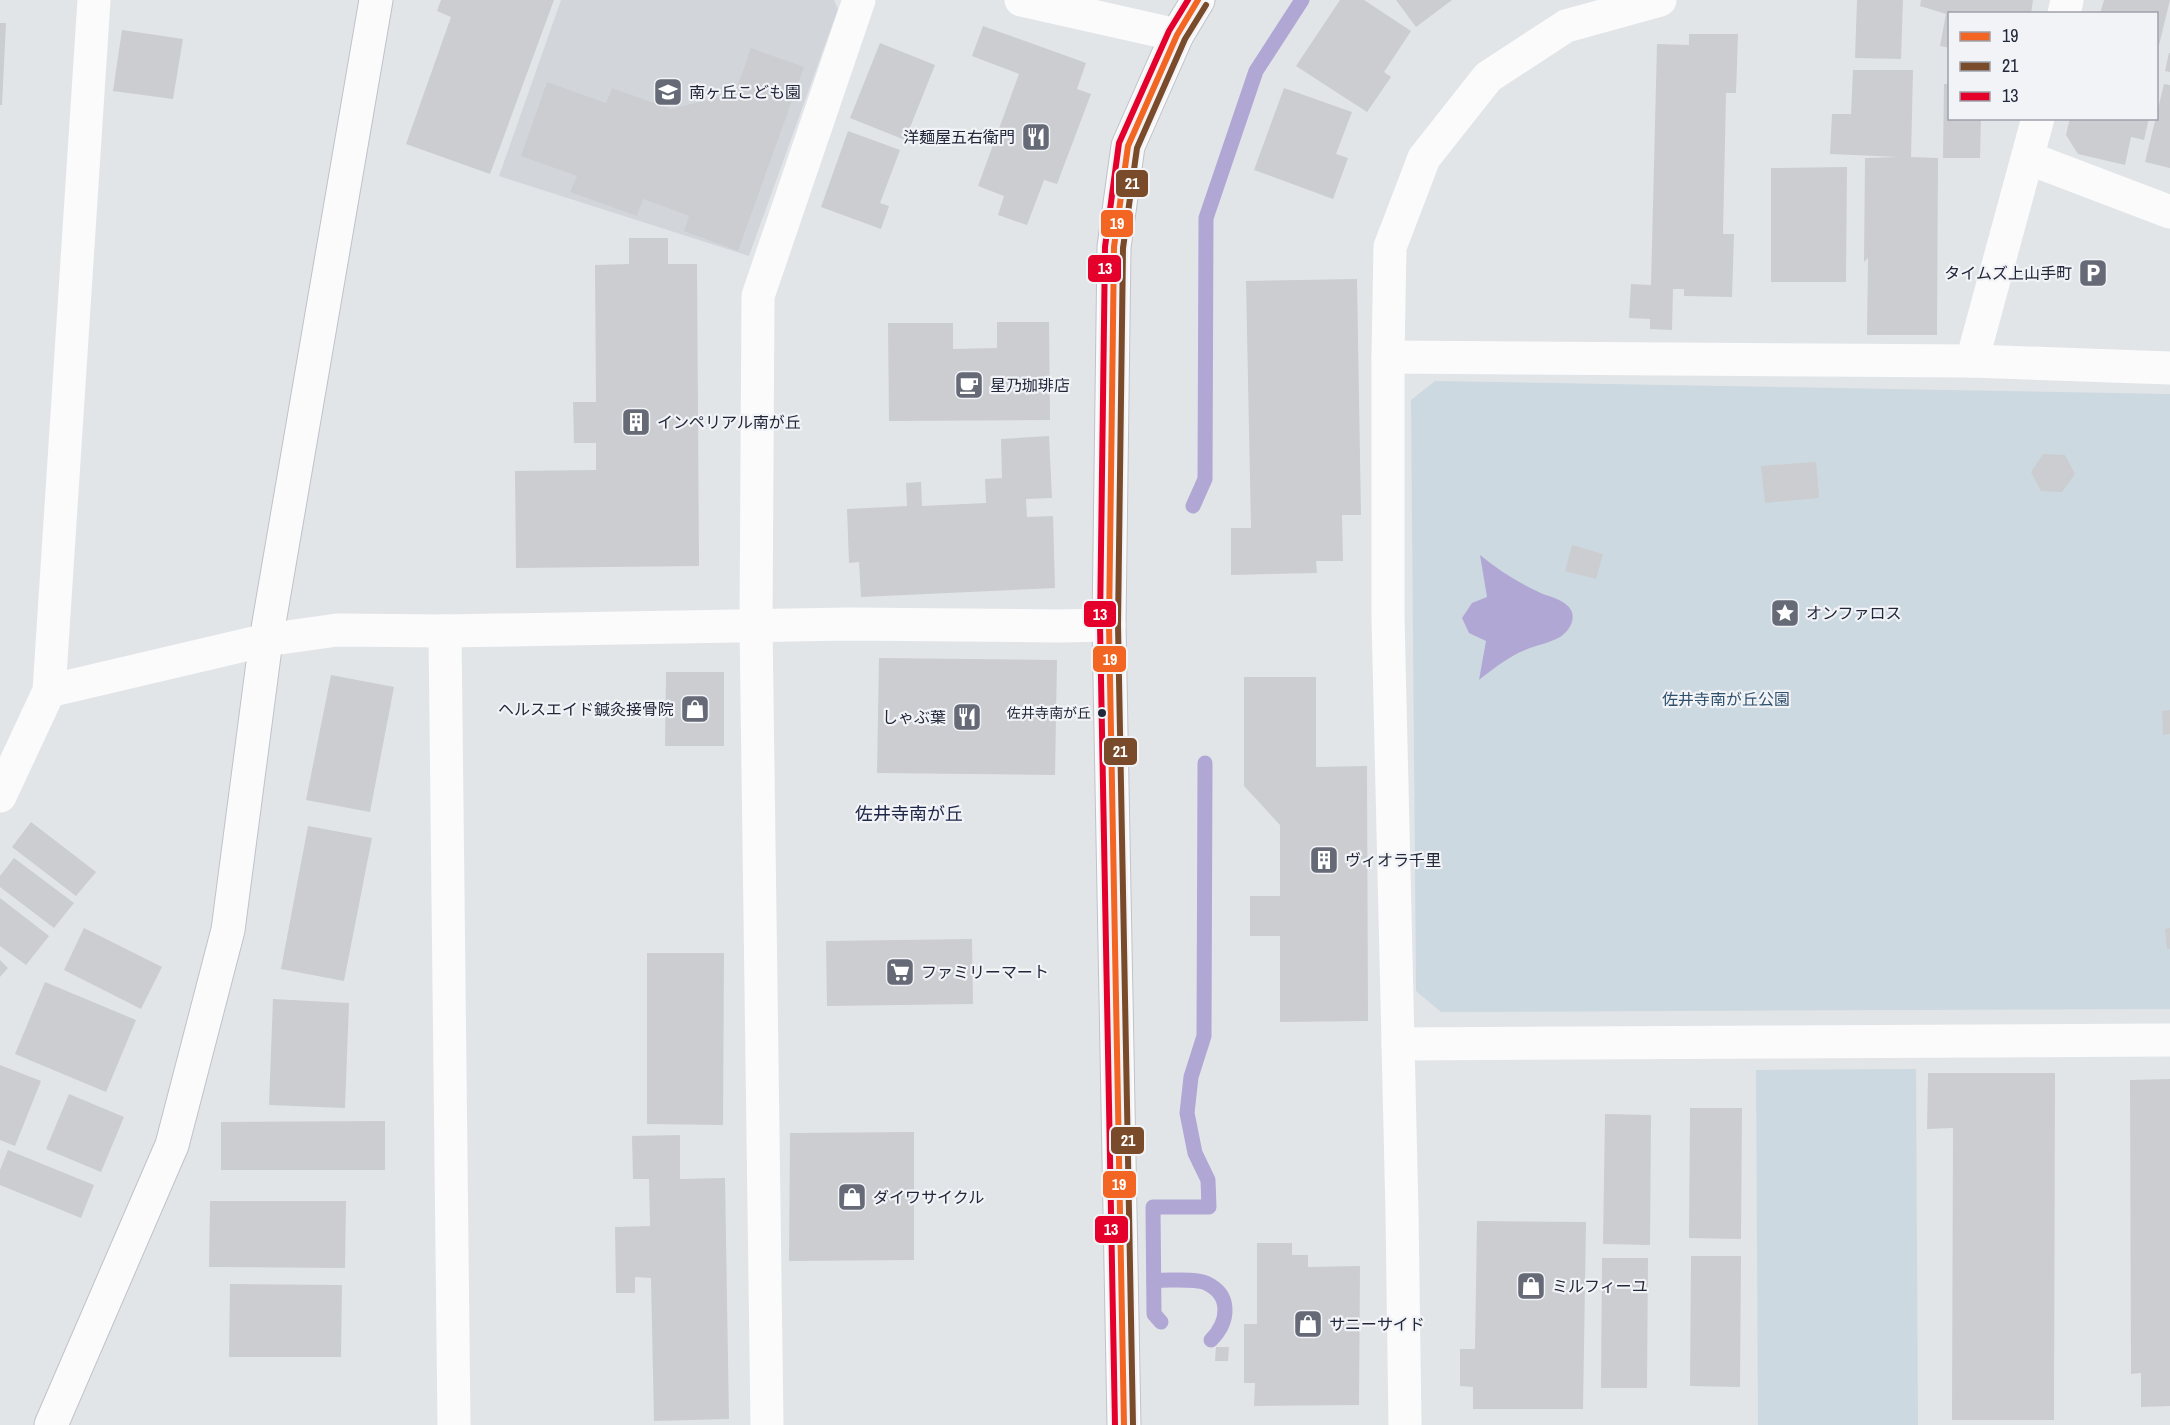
<svg xmlns="http://www.w3.org/2000/svg" width="2170" height="1425" viewBox="0 0 2170 1425" font-family="'Archivo Narrow','Noto Sans JP',sans-serif">
	<rect width="100%" height="100%" fill="#e2e5e8"/>
	<path fill="#d2d6db" d="M561 0H834L838 9 749 256 499 176Z"/>
	<g fill="#cdd9e0">
		<path d="M1435 381 2170 394V1009L1441 1012 1416 991 1411 400Z"/>
		<path d="M1916 1069 1918 1425H1758L1756 1070Z"/>
	</g>
	<path fill="#b0a7d4" d="M1480 555C1500 571 1520 584 1543 594 1552 597 1566 601 1571 610 1576 620 1569 631 1560 637 1550 643 1536 645 1525 650 1508 657 1493 669 1479 680L1486 641 1469 633 1462 618 1472 603 1487 597Z"/>
	<g fill="none" stroke-linecap="round" stroke-linejoin="round">
		<g stroke="#b0a7d4" stroke-width="15">
			<path d="M1193 506 1205 479 1206 218 1256 71 1302 0"/>
			<path d="M1154 1280C1167 1281 1195 1278 1206 1283 1232 1295 1229 1322 1211 1340"/>
			<path d="M1161 1322 1154 1314 1153 1207H1209L1208 1180 1195 1153 1187 1113 1191 1077 1204 1036 1205 763"/>
		</g>
	</g>
	<g fill="#cbcdd0">
		<path d="M441 0H554L490 174 406 144 451 17 437 11Z"/>
		<path d="M1340 0H1364L1411 31 1384 72 1391 77 1367 112 1296 66Z"/>
		<path d="M1396 0H1452L1416 27Z"/>
		<path d="M1857 0H1903L1901 59 1855 58Z"/>
		<path d="M1921 0H2033L2031 14H1950V48L1940 46 1946 14 1920 6Z"/>
		<path d="M2104 0H2170L2159 45 2156 44V14H2100Z"/>
		<path d="M0 23H6L2 105H0Z"/>
		<path d="M983 26 1086 63 1077 89 1091 94 1057 184 1044 180 1027 225 998 215 1004 196 978 186 1019 74 972 56Z"/>
		<path d="M122 30 183 39 173 99 113 91Z"/>
		<path d="M1689 34H1738L1736 93H1726L1723 234H1734L1732 297 1684 296V289H1673L1672 330 1650 329V319L1629 318 1631 284 1651 285 1657 44 1689 45Z"/>
		<path d="M880 43 935 65 905 140 850 118Z"/>
		<path d="M751 48 804 67 738 251 684 231 689 216 643 199 637 216 570 192 577 176 521 156 547 82 606 103 612 88 671 109 735 93Z"/>
		<path d="M2169 53H2170V72L2165 71Z"/>
		<path d="M1853 70H1913L1911 157 1938 158 1937 335H1867L1868 258 1864 262 1865 158 1899 157 1830 154 1832 114H1851Z"/>
		<path d="M1944 84H1950V118H1981L1980 158H1943Z"/>
		<path d="M2164 84 2170 85V168L2145 162Z"/>
		<path d="M1284 88 1352 112 1336 154 1348 158 1333 199 1254 170Z"/>
		<path d="M2070 118H2149L2144 140 2131 137 2125 165 2078 154 2066 135Z"/>
		<path d="M848 131 900 150 880 203 889 206 881 229 821 207Z"/>
		<path d="M1847 167 1846 282H1771V168Z"/>
		<path d="M629 238H668V264H697L699 566 516 568 515 471 596 470V443H574L573 402H596L595 265 629 264Z"/>
		<path d="M1357 279 1361 515H1342L1343 561H1316L1317 573 1231 575V528H1251L1246 281Z"/>
		<path d="M997 322H1049L1050 420 889 421 888 323H953V349L997 348Z"/>
		<path d="M1049 436 1052 498 1026 499 1027 517 1053 516 1055 588 861 597 859 562 849 563 847 509 907 506 906 483 921 482 922 506 986 503 985 479 1002 478 1001 439Z"/>
		<path d="M2043 454 2065 455 2075 474 2062 492 2041 491 2031 472Z"/>
		<path d="M1816 462 1819 498 1765 503 1761 466Z"/>
		<path d="M1572 545 1603 554 1596 579 1565 571Z"/>
		<path d="M879 658 1057 660 1055 775 877 773Z"/>
		<path d="M666 672H724V746H665Z"/>
		<path d="M331 675 394 687 370 812 306 800Z"/>
		<path d="M1244 677H1316V767L1367 766 1368 1021 1280 1022V936H1250V896H1280V825L1244 786Z"/>
		<path d="M2170 710V734L2163 735 2162 711Z"/>
		<path d="M31 822 96 872 76 896 12 847Z"/>
		<path d="M308 826 372 838 344 981 281 969Z"/>
		<path d="M14 858 74 903 54 928 0 887V876Z"/>
		<path d="M0 898 49 936 26 965 0 946Z"/>
		<path d="M84 928 162 967 141 1009 64 970Z"/>
		<path d="M2170 928V949H2167L2165 929Z"/>
		<path d="M972 939 973 1004 827 1006 826 941Z"/>
		<path d="M647 953H724L723 1125 647 1124Z"/>
		<path d="M0 960 8 968 0 977Z"/>
		<path d="M45 982 136 1020 106 1092 15 1054Z"/>
		<path d="M273 999 349 1003 345 1108 269 1105Z"/>
		<path d="M0 1065 41 1081 15 1146 0 1140Z"/>
		<path d="M1928 1073H2055L2054 1420H1952L1953 1128 1927 1129Z"/>
		<path d="M2170 1079V1406L2141 1407V1373L2131 1374 2130 1080Z"/>
		<path d="M69 1094 124 1117 101 1172 46 1149Z"/>
		<path d="M1690 1108H1742L1741 1239 1689 1238Z"/>
		<path d="M1605 1114 1651 1115 1650 1245 1603 1244Z"/>
		<path d="M385 1121V1170H221V1122Z"/>
		<path d="M914 1132V1260L789 1261 790 1133Z"/>
		<path d="M680 1135V1179L725 1178 729 1419 654 1421 651 1278 635 1277V1293H616L615 1227 650 1226 649 1179H633L632 1136Z"/>
		<path d="M8 1150 94 1185 81 1218 0 1185V1170Z"/>
		<path d="M210 1201H346L345 1268 209 1267Z"/>
		<path d="M1477 1221 1586 1222 1583 1409H1473V1387L1460 1386V1349H1475Z"/>
		<path d="M1257 1243H1292V1255H1308V1267L1360 1266 1359 1405 1254 1406 1255 1383H1244V1324H1257Z"/>
		<path d="M1691 1256H1741L1740 1387 1690 1386Z"/>
		<path d="M1602 1258H1648L1647 1388H1601Z"/>
		<path d="M230 1284 342 1285 341 1357H229Z"/>
		<path d="M1216 1347H1229L1228 1361H1215Z"/>
	</g>
	<g fill="none" stroke-linecap="round" stroke-linejoin="round">
		<g stroke="#bfc2c8" stroke-width="35">
			<g id="secondary">
				<path d="M51 1425 172 1145 228 930 266 640 376 0"/>
				<path d="M1124 1425 1109 625 1114 247 1128 146 1177 35 1198 0"/>
			</g>
		</g>
		<g stroke="#fbfbfc" stroke-width="33">
			<path d="M1021 0 1177 35"/>
			<path d="M2064 14 2067 0"/>
			<path d="M2028 158 2170 212"/>
			<path d="M1388 357 1972 361 2170 368"/>
			<path d="M1972 361 2038 118"/>
			<path d="M445 631 454 1425"/>
			<path d="M49 691 266 640 337 630 445 631 849 624 1058 626 1109 625"/>
			<path d="M0 796 49 691 94 0"/>
			<path d="M1398 1044 2170 1040"/>
			<path d="M767 1425 756 625 758 296 859 0"/>
			<path d="M1405 1425 1402 1213 1388 617V357L1390 247 1424 158 1488 77 1566 26 1660 0"/>
		</g>
		<use href="#secondary" stroke="#fbfbfc" stroke-width="33"/>
		<g stroke="#f1f3f7" stroke-width="10">
			<path id="bus-1" d="M1124 1425 1109 625 1114 247 1128 146 1177 35 1198 0"/>
		</g>
		<g stroke="#f1f3f7" stroke-width="10">
			<path id="bus-2" d="M1133 1425 1118 625 1123 248 1137 148 1185 39 1206 5"/>
		</g>
		<g stroke="#f1f3f7" stroke-width="10">
			<path id="bus-3" d="M1115 1425 1100 625 1105 247 1119 143 1169 31 1188 0"/>
		</g>
		<use href="#bus-1" stroke="#f26522" stroke-width="6"/>
		<use href="#bus-2" stroke="#7a4b2a" stroke-width="6"/>
		<use href="#bus-3" stroke="#e4002b" stroke-width="6"/>
	</g>
	<defs>
		<g id="school-square" transform="scale(1.5)"><rect x="-9" y="-9" width="18" height="18" rx="4" fill="#656a76" stroke="#f1f3f7"/><path d="M0-5L7-2L0 1L-7-2ZM-4 1L0 2.5L4 1V4Q0 6-4 4Z" fill="#fff"/></g>
		<g id="restaurant-square" transform="scale(1.5)"><rect x="-9" y="-9" width="18" height="18" rx="4" fill="#656a76" stroke="#f1f3f7"/><path d="M-5-6h1v4h1v-4h1v4h1v-4h1v5L-1.5 .5V6h-2V.5L-5-1ZM5-6V6H3V1.5H1.5Q1.5-4 5-6Z" fill="#fff"/></g>
		<g id="parking-square" transform="scale(1.5)"><rect x="-9" y="-9" width="18" height="18" rx="4" fill="#656a76" stroke="#f1f3f7"/><path d="M-3.5-5.5H1a3.5 3.5 0 0 1 0 7H-1V5.5H-3.5ZM-1-3.4V-.6H.8a1.4 1.4 0 0 0 0-2.8Z" fill="#fff"/></g>
		<g id="cafe-square" transform="scale(1.5)"><rect x="-9" y="-9" width="18" height="18" rx="4" fill="#656a76" stroke="#f1f3f7"/><path d="M-5.5-4.5H6V0H3Q3 3.5 0 3.5H-2.5Q-5.5 3.5-5.5 0ZM3-3.2v2h1.7v-2ZM-6 4.5H4V6H-6Z" fill="#fff"/></g>
		<g id="building-square" transform="scale(1.5)"><rect x="-9" y="-9" width="18" height="18" rx="4" fill="#656a76" stroke="#f1f3f7"/><path d="M-4-6H4V6H1V3H-1V6H-4ZM-2.5-4.3h1.7v1.8h-1.7ZM.8-4.3h1.7v1.8H.8ZM-2.5-1h1.7V.8h-1.7ZM.8-1h1.7V.8H.8Z" fill="#fff"/></g>
		<g id="sight-square" transform="scale(1.5)"><rect x="-9" y="-9" width="18" height="18" rx="4" fill="#656a76" stroke="#f1f3f7"/><path d="M0-6L1.8-2.2L6-1.7L2.9 1.2L3.7 5.4L0 3.3L-3.7 5.4L-2.9 1.2L-6-1.7L-1.8-2.2Z" fill="#fff"/></g>
		<g id="shop-square" transform="scale(1.5)"><rect x="-9" y="-9" width="18" height="18" rx="4" fill="#656a76" stroke="#f1f3f7"/><path d="M-5-2.5h2.3a2.7 3.5 0 0 1 5.4 0H5L5.5 6h-11ZM-1.5-2.5h3a1.5 2.3 0 0 0-3 0Z" fill="#fff"/></g>
		<g id="supermarket-square" transform="scale(1.5)"><rect x="-9" y="-9" width="18" height="18" rx="4" fill="#656a76" stroke="#f1f3f7"/><path d="M-6-5.5h2.5l.6 2H6L4.5 2H-2.5L-4.4-4H-6ZM-1.5 3.2a1.3 1.3 0 1 0 .1 0ZM3 3.2a1.3 1.3 0 1 0 .1 0Z" fill="#fff"/></g>
	</defs>
	<g fill-rule="evenodd">
		<use href="#school-square" x="668" y="92"/>
		<use href="#restaurant-square" x="1036" y="137"/>
		<use href="#parking-square" x="2093" y="273"/>
		<use href="#cafe-square" x="969" y="385"/>
		<use href="#building-square" x="636" y="422"/>
		<use href="#sight-square" x="1785" y="613"/>
		<use href="#shop-square" x="695" y="709"/>
		<use href="#restaurant-square" x="967" y="717"/>
		<use href="#building-square" x="1324" y="860"/>
		<use href="#supermarket-square" x="900" y="972"/>
		<use href="#shop-square" x="852" y="1197"/>
		<use href="#shop-square" x="1531" y="1286"/>
		<use href="#shop-square" x="1308" y="1324"/>
	</g>
	<circle fill="#222739" stroke="#f1f3f7" stroke-width="2" cx="1102" cy="713" r="5"/>
	<g text-anchor="middle" dominant-baseline="central" stroke-width="4.5" stroke-linejoin="round" paint-order="stroke">
		<g font-size="14" fill="#222739" stroke="#f1f3f7" text-anchor="end">
			<text x="1091" y="713">佐井寺南が丘</text>
		</g>
		<g font-size="16" fill="#222739" stroke="#f1f3f7" text-anchor="start">
			<text x="689" y="92">南ヶ丘こども園</text>
			<text x="1015" y="137" text-anchor="end">洋麺屋五右衛門</text>
			<text x="2072" y="273" text-anchor="end">タイムズ上山手町</text>
			<text x="990" y="385">星乃珈琲店</text>
			<text x="657" y="422">インペリアル南が丘</text>
			<text x="1806" y="613">オンファロス</text>
			<text x="674" y="709" text-anchor="end">ヘルスエイド鍼灸接骨院</text>
			<text x="946" y="717" text-anchor="end">しゃぶ葉</text>
			<text x="1345" y="860">ヴィオラ千里</text>
			<text x="921" y="972">ファミリーマート</text>
			<text x="873" y="1197">ダイワサイクル</text>
			<text x="1552" y="1286">ミルフィーユ</text>
			<text x="1329" y="1324">サニーサイド</text>
		</g>
		<g font-size="16" fill="#30516d" stroke="#f1f3f7">
			<text x="1726" y="699">佐井寺南が丘公園</text>
		</g>
		<g font-size="18" fill="#202849" stroke="#f1f3f7">
			<text x="909" y="813">佐井寺南が丘</text>
		</g>
	</g>
	<g stroke="#f1f3f7" stroke-width="2">
		<rect x="1115" y="169" width="34" height="29" rx="6" fill="#7a4b2a"/>
		<rect x="1100" y="209" width="34" height="29" rx="6" fill="#f26522"/>
		<rect x="1087" y="254" width="35" height="29" rx="6" fill="#e4002b"/>
		<rect x="1083" y="600" width="34" height="28" rx="6" fill="#e4002b"/>
		<rect x="1092" y="645" width="35" height="28" rx="6" fill="#f26522"/>
		<rect x="1103" y="737" width="35" height="29" rx="6" fill="#7a4b2a"/>
		<rect x="1110" y="1126" width="35" height="29" rx="6" fill="#7a4b2a"/>
		<rect x="1102" y="1170" width="35" height="29" rx="6" fill="#f26522"/>
		<rect x="1094" y="1215" width="35" height="29" rx="6" fill="#e4002b"/>
	</g>
	<g font-size="16" text-anchor="middle" font-weight="bold" fill="#fff">
		<text x="1132" y="189">21</text>
		<text x="1117" y="229">19</text>
		<text x="1105" y="274">13</text>
		<text x="1100" y="620">13</text>
		<text x="1110" y="665">19</text>
		<text x="1120" y="757">21</text>
		<text x="1128" y="1146">21</text>
		<text x="1119" y="1190">19</text>
		<text x="1111" y="1235">13</text>
	</g>
	<rect x="1948" y="12" width="210" height="108" fill="#f1f3f7" stroke="#9ea1ab" stroke-width="1.5"/>
	<rect x="1960" y="32" width="30" height="9" fill="#f26522" stroke="#9ea1ab" stroke-width="1.5"/>
	<text x="2002" y="42" font-size="18" fill="#222739">19</text>
	<rect x="1960" y="62" width="30" height="9" fill="#7a4b2a" stroke="#9ea1ab" stroke-width="1.5"/>
	<text x="2002" y="72" font-size="18" fill="#222739">21</text>
	<rect x="1960" y="92" width="30" height="9" fill="#e4002b" stroke="#9ea1ab" stroke-width="1.5"/>
	<text x="2002" y="102" font-size="18" fill="#222739">13</text>
</svg>
